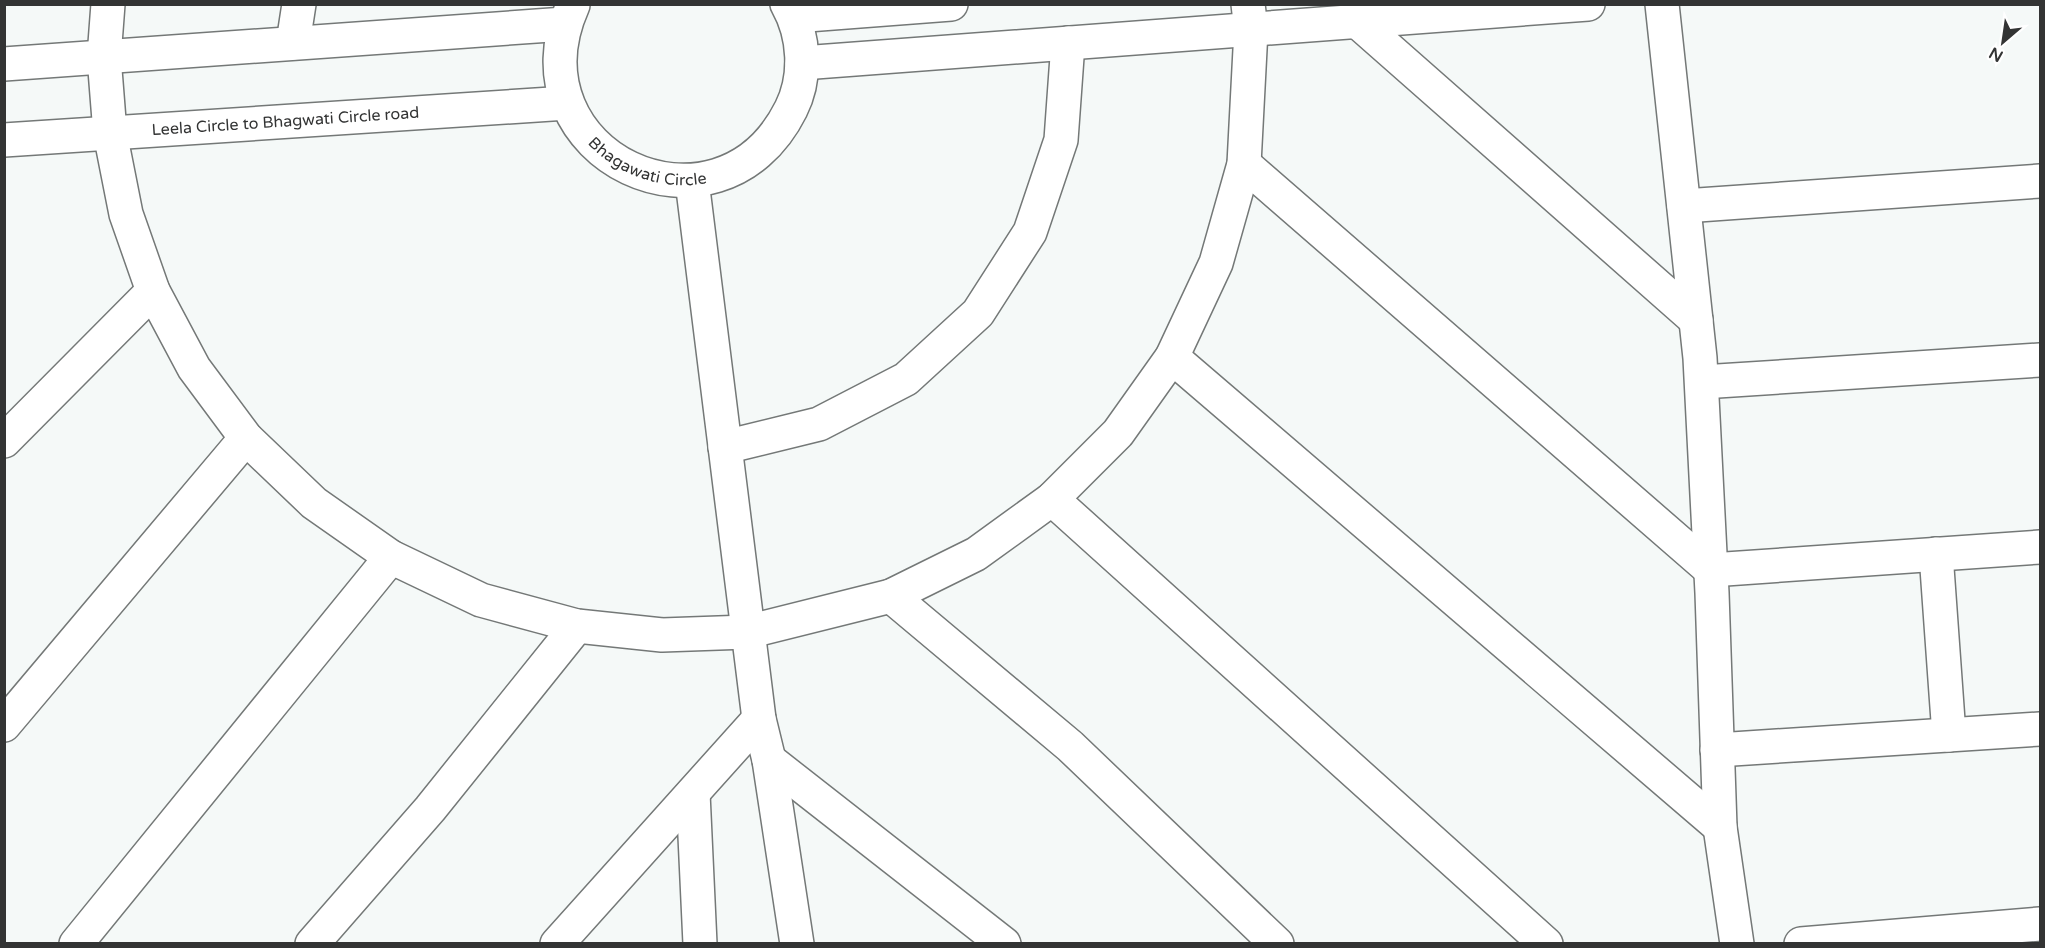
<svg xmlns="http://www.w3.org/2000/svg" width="2045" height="948" viewBox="0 0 2045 948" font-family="'Varela Round',sans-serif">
	<rect width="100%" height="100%" fill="#f5f9f8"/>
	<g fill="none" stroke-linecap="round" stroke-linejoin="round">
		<g stroke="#747877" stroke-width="36">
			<g id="minor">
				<path d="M108 4 104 57 110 133 126 214 153 291 194 368 246 438 314 503 391 557 481 600 577 626 662 635 747 632 891 596 976 554 1052 499 1118 433 1172 357 1216 263 1244 164 1251 30 1248 4"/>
				<path d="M1662 4 1700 358 1712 593 1720 827 1737 944"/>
				<path id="s1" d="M573 5C506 155 718 255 791 109 807 77 805 36 787 4"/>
				<path d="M794 16 951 4"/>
				<path d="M1358 22 1696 320"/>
				<path d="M293 43 299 4"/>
				<path d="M802 63 1588 4"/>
				<path d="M4 64 565 24"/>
				<path id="s2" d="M4 140 567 103"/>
				<path d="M1244 164 1711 570 2040 547"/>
				<path d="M692 181 759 719 769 760 797 944"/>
				<path d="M1684 206 2040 181"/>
				<path d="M1172 357 1720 827"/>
				<path d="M1702 382 2040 360"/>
				<path d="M4 441 153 291"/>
				<path d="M725 447 819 424 906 379 978 313 1030 232 1061 140 1068 43"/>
				<path d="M1052 499 1546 944"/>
				<path d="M1936 554 1949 735"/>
				<path d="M891 596 1070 746 1277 944"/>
				<path d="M4 725 246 438"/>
				<path d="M1717 750 2040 729"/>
				<path d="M769 760 1004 944"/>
				<path d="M693 793 700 944"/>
				<path d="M76 944 391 557"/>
				<path d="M312 944 430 809 577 626"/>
				<path d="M557 944 759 719"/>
				<path d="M1801 944 2040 924"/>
			</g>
		</g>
		<use href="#minor" stroke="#fff" stroke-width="33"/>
	</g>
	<g text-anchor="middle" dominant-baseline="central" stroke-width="4.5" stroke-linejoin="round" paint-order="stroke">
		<g font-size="16" fill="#333434" stroke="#fff">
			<text stroke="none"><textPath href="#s2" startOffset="282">Leela Circle to Bhagwati Circle road</textPath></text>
			<text stroke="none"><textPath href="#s1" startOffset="208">Bhagawati Circle</textPath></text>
		</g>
	</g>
	<rect width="2045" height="948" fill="none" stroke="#333434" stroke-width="12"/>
	<g transform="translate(2003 42) rotate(209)" stroke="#ffffff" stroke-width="4.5" paint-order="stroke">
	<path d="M0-4.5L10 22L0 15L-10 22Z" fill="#333434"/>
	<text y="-9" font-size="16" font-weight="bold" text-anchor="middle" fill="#333434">N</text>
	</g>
</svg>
